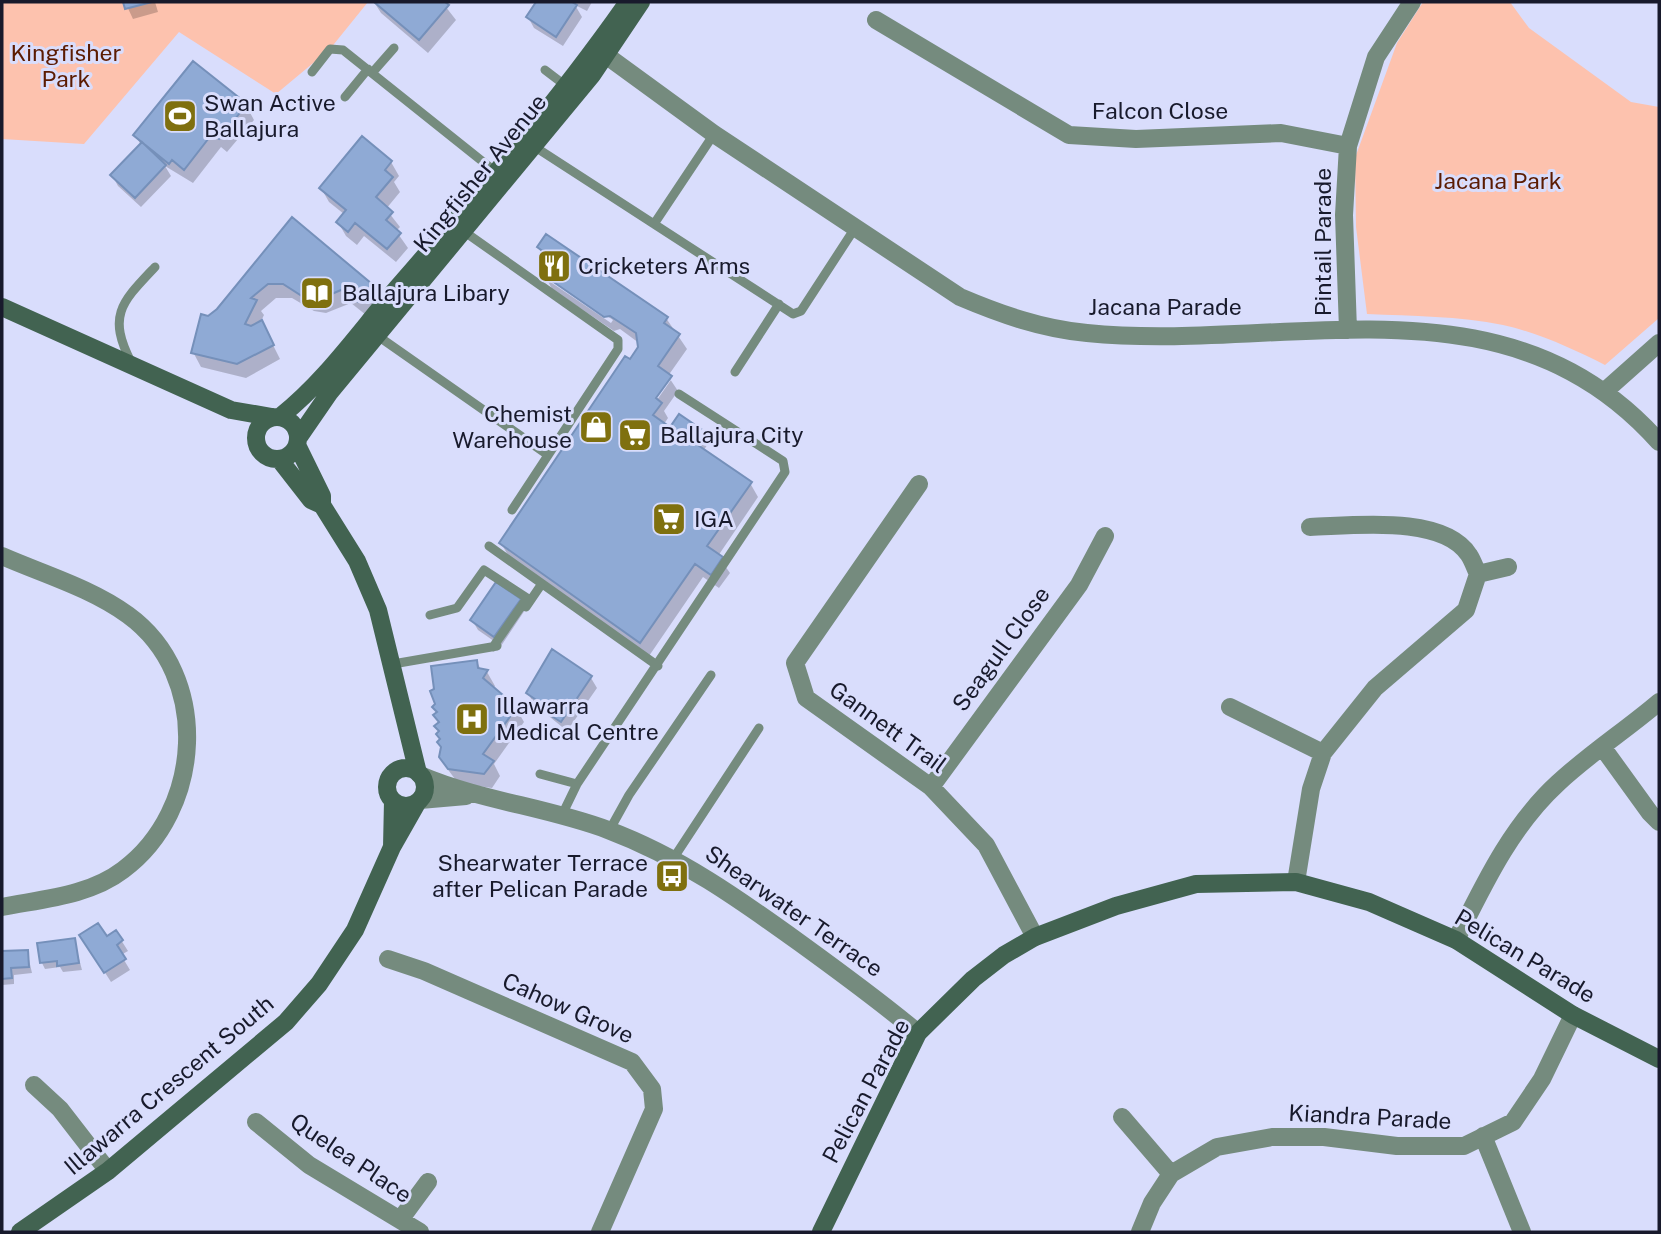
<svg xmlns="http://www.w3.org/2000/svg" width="1661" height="1234" font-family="'Public Sans',sans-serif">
  <rect width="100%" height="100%" fill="#d9ddfc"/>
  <path fill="#fdc2ae" d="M2,2H368L330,49L276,94L179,32L84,144L2,139Z
    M1423,2H1510L1529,28L1631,102L1659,107V318L1605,365C1573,349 1539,333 1503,325C1459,316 1412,316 1367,314L1356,227L1355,158L1397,43Z"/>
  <path fill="#0003" fill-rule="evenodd" d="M125,2H155L158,12L133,19Z
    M374,2H442L456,20L428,53L381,13Z
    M538,2L545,6L547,2H592L587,11L575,5L582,17L563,46L534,28L528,17Z
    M246,105L254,120L227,152L221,147L193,183L165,166L171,176L141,207L118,186L112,175L141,145L135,135Z
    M391,162L399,176L394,182L400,192L386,209L400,227L396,231L408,248L396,262L364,236L357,245L346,236L338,222L344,214L329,202L321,188Z
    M292,220L371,285L379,299L366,315L351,303L326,313L314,311L292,298H276L261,311L264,315L261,321L280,359L246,378L201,367L193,352L208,318Z
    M539,248L666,318L687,349L668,376L678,391L664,411L668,418L664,424L671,429L700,430L708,444L703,451L750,483L758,497L718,556L730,573L719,588L703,577L649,656L509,557L501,543L640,347L639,343L620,329L614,331L552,289L544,274L546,261ZM549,277L613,320L611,323L549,281ZM666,380H671L652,407L649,405Z
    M519,600L525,610L501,646L478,630L472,620Z
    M552,652L591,678L597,688L567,731L534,704L528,693Z
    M477,662L481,670L487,672L495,686L493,689L516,708L524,722L494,764L500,776L492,788L458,783L449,771L441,756L440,724L434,707Z
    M116,932L128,951L121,955L130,970L111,982L88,946Z
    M74,940L82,970L63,972L60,967L45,969L42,963Z
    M27,951L32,973L14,975V984L2,985V953Z"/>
  <path fill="#8faad5" stroke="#7590ba" stroke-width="2" d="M123,2H152L125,9Z
    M374,2H445L449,5L419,40Z
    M536,2H572L577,5L556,37L526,17Z
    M193,61L247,104L219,139L212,134L184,170L172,160L169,164L133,135Z
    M362,136L392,161L385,170L393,177L376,197L393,212L386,220L401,233L387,249L355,223L348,232L336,222L346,210L319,188Z
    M142,142L166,165L135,198L110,175Z
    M292,217L372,284L358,302L341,290L318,300L305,298L283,284H268L251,298L257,300L245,324L251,326L262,320L274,345L237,364L191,353L201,314L208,316L217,309Z
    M546,234L668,317L664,323L680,334L658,366L672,376L656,398L662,403L653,415L670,427L679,414L701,429L692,441L752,482L707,546L723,557L711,575L695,564L640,643L499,543L625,356L630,359L638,347L636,333L610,316L604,317L542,274L541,265L548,255L537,247Z
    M496,582L521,599L494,637L470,620Z
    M552,649L592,676L561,722L545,712L548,708L526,693Z
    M477,660L478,668L488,670L483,678L517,707L483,754L494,761L484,774L448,769L439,757L441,747L437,742L440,739L436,734L439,731L434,726L439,722L433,715L437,712L432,707L435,704L430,691L434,689L431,666Z
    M98,923L107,936L116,930L123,940L117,945L126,959L104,973L79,935Z
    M75,938L79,963L57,966V961L40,963L37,943Z
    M28,950L29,967L11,968L12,978L2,979V951Z"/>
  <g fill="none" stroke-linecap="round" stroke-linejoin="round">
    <path stroke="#758b7e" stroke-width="9" d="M545,70L566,86
      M312,72L330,49L343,50L497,173
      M372,73L394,48
      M345,97L368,69
      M532,145L793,314L801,311L855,228
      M654,224L714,134
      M462,230L618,340V349L512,510
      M375,334L548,455
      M131,362C107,315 122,302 155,267
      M735,372L779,304
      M489,546L658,666
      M526,607L541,585
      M430,615L457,608L484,570L527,598L493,647
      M393,664L497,646
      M540,774L577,784
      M562,815L577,784L785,472L783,461L679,394
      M609,831L629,795L711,675
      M673,859L759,728"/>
    <path stroke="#758b7e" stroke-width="18" d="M876,20L1069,135L1136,139L1281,133L1348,146
      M596,48L714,134L960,297C1000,314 1042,329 1087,333C1286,353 1504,268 1659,442
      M1348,330L1344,215L1348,146L1376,57L1412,2
      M1605,391L1659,343
      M919,484L795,663L806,698L931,787L986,845L1035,937
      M2,556C43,574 91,588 128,615C212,676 203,811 123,870C89,896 42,899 2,907
      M1478,574L1508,567
      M1230,707L1323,753
      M1603,748L1650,813L1659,822
      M420,775C481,801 547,807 608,830C680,857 739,899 800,943C840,972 880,1001 918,1033
      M931,787L1079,585L1105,536
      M420,800L466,796
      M1296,882L1311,789L1323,753L1375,688L1466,610L1478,574C1475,568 1473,561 1469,555C1443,514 1351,526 1310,527
      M1456,940C1484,884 1511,826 1558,783C1589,754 1626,730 1659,702
      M388,959L424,971L632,1062L652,1089L654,1109L600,1232
      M34,1085L60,1109L108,1171
      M1122,1117L1171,1174
      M256,1122L309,1165L420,1232
      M1483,1136L1522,1232
      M400,1220L428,1182
      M1140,1232L1152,1203L1171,1174L1217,1147L1272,1137H1324L1397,1146H1464L1513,1122L1542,1079L1573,1015"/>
    <path stroke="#426351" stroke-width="18" d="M2,307L231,410L272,417
      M281,416C327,379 359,332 398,287C478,195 558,102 628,2
      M256 438a21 21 0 1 1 42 0a21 21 0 1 1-42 0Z
      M299,437L330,392L592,75L641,2
      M297,445L322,496V505L357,561L378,610L418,773
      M279,459L311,500L322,505
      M387 787a19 19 0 1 1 38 0a19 19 0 1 1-38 0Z
      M392,847L393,801
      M20,1232L108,1171L286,1022L319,984L355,930L392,847L417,803
      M821,1232L918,1033L973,979L1004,955L1035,937L1116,906L1196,884L1296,882L1369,902L1456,940L1573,1015L1659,1059"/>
  </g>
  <defs>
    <g id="stadium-square" transform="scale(1.75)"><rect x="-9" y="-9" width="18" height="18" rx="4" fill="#7f700f" stroke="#d9ddfc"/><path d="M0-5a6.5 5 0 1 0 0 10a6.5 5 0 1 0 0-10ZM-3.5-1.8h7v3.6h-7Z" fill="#fff"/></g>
    <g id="restaurant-square" transform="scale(1.75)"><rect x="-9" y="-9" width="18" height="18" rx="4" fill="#7f700f" stroke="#d9ddfc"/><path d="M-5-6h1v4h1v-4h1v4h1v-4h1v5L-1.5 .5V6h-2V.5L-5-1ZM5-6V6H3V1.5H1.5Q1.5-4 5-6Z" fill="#fff"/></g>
    <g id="library-square" transform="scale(1.75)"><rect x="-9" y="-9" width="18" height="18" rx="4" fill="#7f700f" stroke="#d9ddfc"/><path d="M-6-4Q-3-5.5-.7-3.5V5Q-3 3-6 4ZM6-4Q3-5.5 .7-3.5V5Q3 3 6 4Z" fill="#fff"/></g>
    <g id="shop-square" transform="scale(1.75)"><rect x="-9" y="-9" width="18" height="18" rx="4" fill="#7f700f" stroke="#d9ddfc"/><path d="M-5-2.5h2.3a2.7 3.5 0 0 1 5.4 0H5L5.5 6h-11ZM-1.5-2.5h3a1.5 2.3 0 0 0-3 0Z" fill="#fff"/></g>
    <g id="supermarket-square" transform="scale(1.75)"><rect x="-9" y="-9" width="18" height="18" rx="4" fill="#7f700f" stroke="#d9ddfc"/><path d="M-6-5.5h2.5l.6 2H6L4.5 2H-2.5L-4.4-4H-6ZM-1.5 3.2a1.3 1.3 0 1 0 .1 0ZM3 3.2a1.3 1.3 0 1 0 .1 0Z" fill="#fff"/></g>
    <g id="hospital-square" transform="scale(1.75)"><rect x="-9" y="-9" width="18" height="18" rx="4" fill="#7f700f" stroke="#d9ddfc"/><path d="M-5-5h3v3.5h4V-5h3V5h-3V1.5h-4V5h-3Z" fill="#fff"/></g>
    <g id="bus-square" transform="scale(1.75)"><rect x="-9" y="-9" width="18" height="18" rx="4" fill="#7f700f" stroke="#d9ddfc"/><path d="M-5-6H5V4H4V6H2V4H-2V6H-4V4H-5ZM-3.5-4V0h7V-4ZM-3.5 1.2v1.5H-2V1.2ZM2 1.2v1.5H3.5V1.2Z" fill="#fff"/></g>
  </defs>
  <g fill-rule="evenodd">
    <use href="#stadium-square" x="180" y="116"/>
    <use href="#restaurant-square" x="554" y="266"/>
    <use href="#library-square" x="317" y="293"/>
    <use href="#shop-square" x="596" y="427"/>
    <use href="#supermarket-square" x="635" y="435"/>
    <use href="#supermarket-square" x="669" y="519"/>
    <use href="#hospital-square" x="472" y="719"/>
    <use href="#bus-square" x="672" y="876"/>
  </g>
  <g text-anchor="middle" stroke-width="6" stroke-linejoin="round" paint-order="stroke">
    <g font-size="23" fill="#5b1b02" stroke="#d9ddfc">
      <text x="66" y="61">Kingfisher<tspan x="66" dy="26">Park</tspan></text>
      <text x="1498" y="189">Jacana Park</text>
    </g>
    <g font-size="23" fill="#181a2c" stroke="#d9ddfc" text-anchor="start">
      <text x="204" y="111">Swan Active<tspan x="204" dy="26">Ballajura</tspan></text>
      <text x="578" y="274">Cricketers Arms</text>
      <text x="342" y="301">Ballajura Libary</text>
      <text x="572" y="422" text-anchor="end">Chemist<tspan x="572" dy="26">Warehouse</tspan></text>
      <text x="660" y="443">Ballajura City</text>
      <text x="694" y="527">IGA</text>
      <text x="496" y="714">Illawarra<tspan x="496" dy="26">Medical Centre</tspan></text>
      <text x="648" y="871" text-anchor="end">Shearwater Terrace<tspan x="648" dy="26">after Pelican Parade</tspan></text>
    </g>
    <g font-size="23" fill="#181a2c" stroke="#d9ddfc">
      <text x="1160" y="119">Falcon Close</text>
      <text transform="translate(480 173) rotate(-51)" y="8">Kingfisher Avenue</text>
      <text transform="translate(1323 242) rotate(-90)" y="8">Pintail Parade</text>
      <text x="1165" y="315">Jacana Parade</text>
      <text transform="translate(1001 649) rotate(-54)" y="8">Seagull Close</text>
      <text transform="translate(888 727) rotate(36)" y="8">Gannett Trail</text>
      <text transform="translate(794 911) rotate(35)" y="8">Shearwater Terrace</text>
      <text transform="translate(1525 956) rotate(31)" y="8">Pelican Parade</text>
      <text transform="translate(568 1008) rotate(24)" y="8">Cahow Grove</text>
      <text transform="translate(169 1085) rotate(-40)" y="8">Illawarra Crescent South</text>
      <text transform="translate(866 1091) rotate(-62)" y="8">Pelican Parade</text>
      <text transform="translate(1370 1117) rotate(3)" y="8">Kiandra Parade</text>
      <text transform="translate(351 1158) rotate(34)" y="8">Quelea Place</text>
    </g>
  </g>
  <rect width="1661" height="1234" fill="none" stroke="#181a2c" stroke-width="7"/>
</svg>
